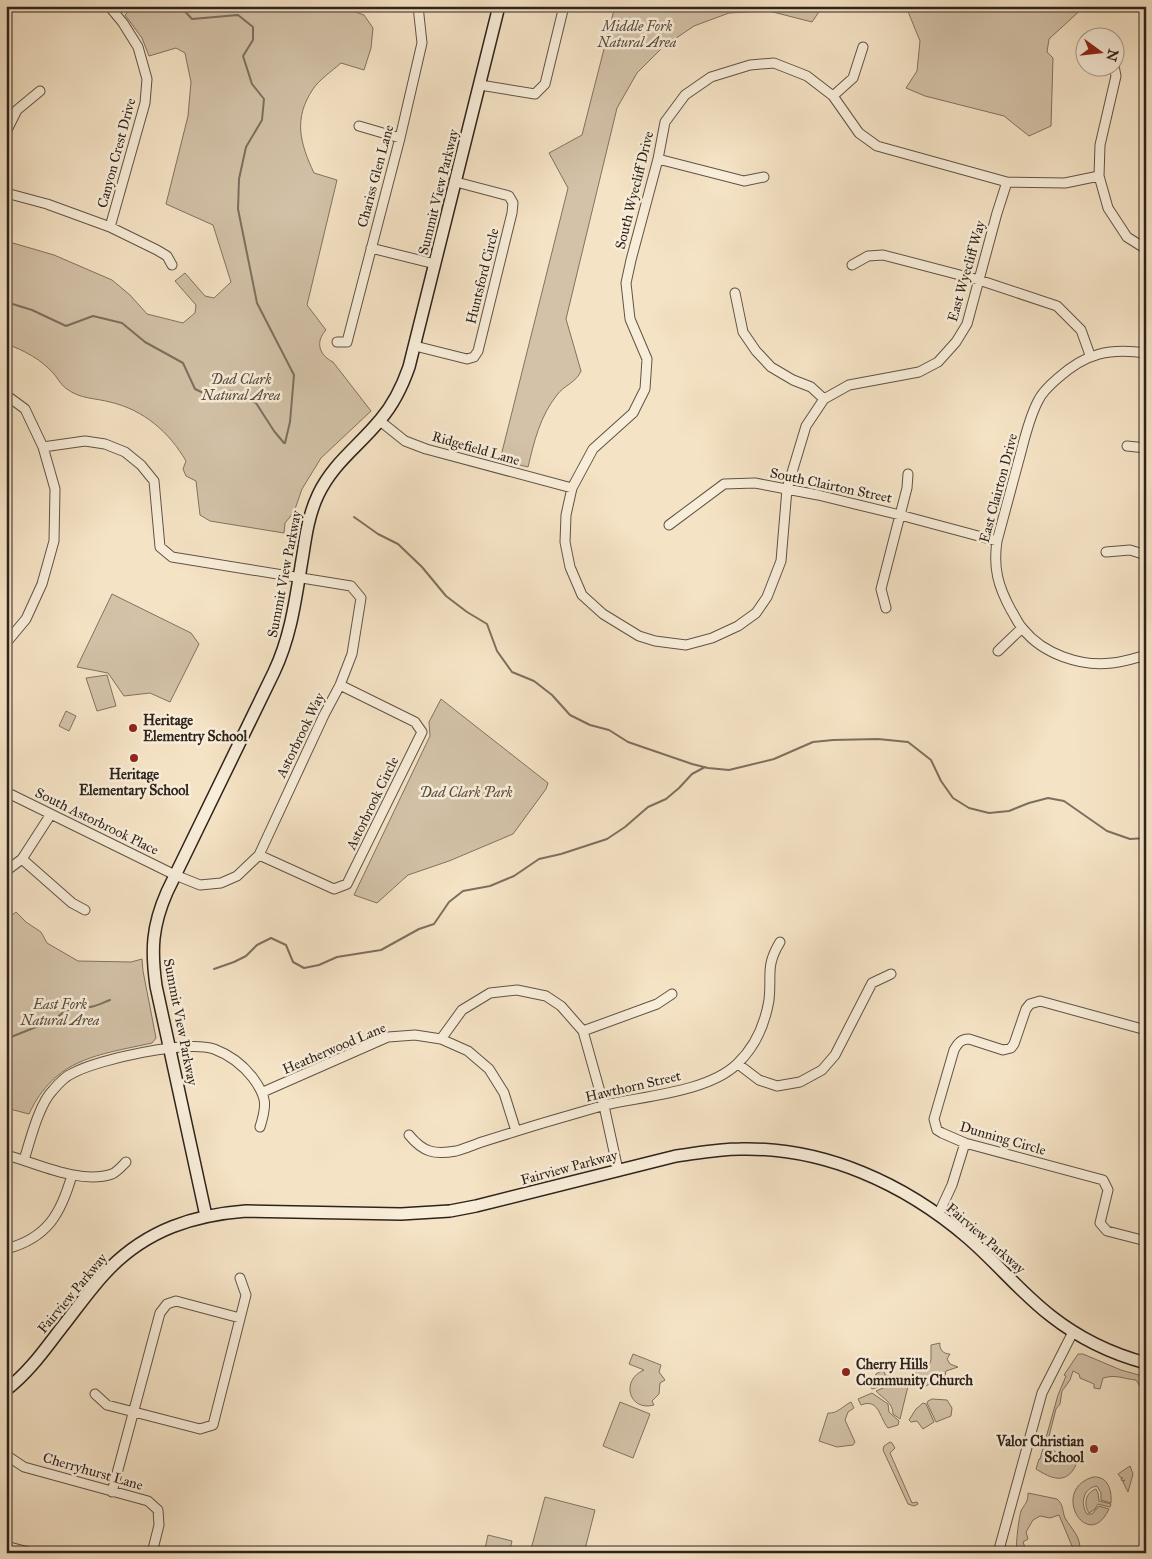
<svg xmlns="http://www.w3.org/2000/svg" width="1152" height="1559" font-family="'IM FELL Great Primer',serif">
  <rect width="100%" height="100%" fill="#f5e3c5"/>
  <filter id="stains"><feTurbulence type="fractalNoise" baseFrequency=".004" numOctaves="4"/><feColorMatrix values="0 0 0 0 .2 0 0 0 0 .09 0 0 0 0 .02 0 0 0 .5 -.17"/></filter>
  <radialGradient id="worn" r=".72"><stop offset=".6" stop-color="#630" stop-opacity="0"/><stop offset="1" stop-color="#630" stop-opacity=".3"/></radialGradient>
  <path fill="#d3c2a8" stroke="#807262" d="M134,6H339L364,15L373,28L371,48L364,70L341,63C332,71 319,80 313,89C293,119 300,143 314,173L337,180L307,305L326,330C315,342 319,355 333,362L371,411L321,458L302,489L294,512L285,523L284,533L210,521L200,515L196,481L186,476L183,469L186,461C169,432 144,410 110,402C95,398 80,399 67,389C62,386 58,379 54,374C42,360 24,350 6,344V241L54,255L112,280L130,295L147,314L183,323L195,313L196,305L175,281L185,273L205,296L214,298L231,282L213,225L166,204L188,116L191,82L185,53L176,48L149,56L142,38L125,15Z
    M615,6H823L812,22L769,11L729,13L694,26L663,47L637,73L617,108L566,319L581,371C576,383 564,385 557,395C540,416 534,442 528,467L500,460L568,188L549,153L582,135Z
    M902,6H1085L1049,39L1047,52L1053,58L1051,126L1029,136L1004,116L925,96L906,88L917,71L920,41L907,9Z
    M112,594L191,633L199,644L170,702L150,693L124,696L108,673L77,667Z
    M107,675L116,706L97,711L86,678Z
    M441,699L548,783L546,789L513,834L449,861L408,875L377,903L354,895L430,736L429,722Z
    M66,711L76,716L69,731L59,726Z
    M16,912L26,922L41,932L47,943L78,961L131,962L142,959L143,971L156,1038L152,1043C98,1055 55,1058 29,1114L6,1108V922L8,918Z
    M940,1343C939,1349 943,1354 950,1354L947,1359L950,1364L958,1367L946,1371L945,1376L922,1388L915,1373L920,1368L929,1365L931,1360V1345Z
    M633,1354L661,1365L659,1372L665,1380L660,1383L659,1394L652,1401L654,1405C629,1412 620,1380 644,1370L629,1364Z
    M1078,1354H1083L1121,1370L1146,1377V1388L1140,1386L1136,1380C1123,1379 1117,1374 1103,1378L1100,1389L1094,1388V1384L1080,1378L1079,1374L1073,1371L1070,1380L1062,1391L1060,1404L1056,1409L1048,1440L1054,1442L1051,1448L1069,1464L1072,1462L1076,1465C1066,1485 1052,1479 1036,1469L1039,1459H1040L1058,1395L1066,1376L1064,1375Z
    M883,1370L886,1376H890L882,1386L872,1389L869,1384L874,1381L876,1374Z
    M909,1377L910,1378L900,1419L893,1414C893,1402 883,1399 876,1391Z
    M872,1393L888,1404L889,1412L899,1421L898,1425L888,1428C879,1417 879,1398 861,1405L858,1399Z
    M932,1399L947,1400L952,1408L951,1416L936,1422L927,1403L928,1401Z
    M620,1402L650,1414L633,1458L603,1446Z
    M851,1402L854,1408L848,1412L845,1420L855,1442L853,1445L837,1447L819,1441L828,1413C837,1414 843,1406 851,1402Z
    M923,1403L926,1404L934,1422L923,1429L917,1421L911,1422L909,1420L916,1409Z
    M890,1442L892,1443L895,1448L890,1453L912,1503L917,1502L918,1504L914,1506L908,1504L883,1450L884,1446Z
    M1130,1466L1133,1474L1128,1492L1123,1482L1125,1480L1122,1481L1121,1479L1123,1478H1121L1118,1474Z
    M1093,1477C1108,1476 1112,1490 1111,1503L1101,1500V1493L1097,1486C1083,1488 1080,1504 1087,1514H1092L1099,1506L1109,1509C1088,1554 1049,1490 1093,1477Z
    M1096,1489L1098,1493L1099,1501L1111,1504L1110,1507L1098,1504L1095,1509L1089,1513C1083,1504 1086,1492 1096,1489Z
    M1028,1493L1057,1499C1064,1505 1062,1511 1065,1518C1072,1530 1081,1536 1080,1552L1075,1553L1059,1515L1050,1518L1040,1516L1033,1520L1026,1532L1028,1539L1023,1542L1027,1553H1017C1015,1547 1019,1517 1021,1511C1025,1503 1028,1503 1028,1493Z
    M545,1497L595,1510L584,1553H530Z
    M488,1535L512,1541L509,1553H484Z"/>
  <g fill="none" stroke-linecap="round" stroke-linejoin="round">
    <path stroke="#7d6f5f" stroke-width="2" d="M180,6L192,19L238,15L253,27V40L243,56L252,84L264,99L262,120L246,147L239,179L238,209L257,303L294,375L290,422L285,443
      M6,302L32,310L66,326L93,316L122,323L145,342L183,363L195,389L212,397L231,391L256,403L274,431L284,443
      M354,517L378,534L398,544L422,567L446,596L467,612L487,624L497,651L512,672L534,681L552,695L570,715L590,725L609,730L628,742L692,764L708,768L729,770L774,759L813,742L833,740L878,739L908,742L931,760L941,781L953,798L969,808L989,813L1009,811L1029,803L1048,798L1064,801L1107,831L1130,839L1146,838
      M214,969L234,962L246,956L257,945L271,938L286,945L293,962L304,968L319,965L337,957L381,950L419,929L434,924L449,902L463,891L490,886L514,876L539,859L561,854L607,839L625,827L648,807L666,799L679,788L692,774L705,767
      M6,1039L56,1019C66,1007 76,1008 90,1007C97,1006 104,1002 110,1000"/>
    <g stroke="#605346" stroke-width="11">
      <path id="street" d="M109,6L123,23L138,47L147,79L145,103L110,227
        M1114,66L1116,76L1100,145L1099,176L1108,208L1127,237L1146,249
        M480,85L535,94L545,84L563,10L558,6
        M833,96L853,78L863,47
        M359,126L400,138
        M6,132L17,110L40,91
        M658,159L744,181L764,177
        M1007,182L997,213L967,324L956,342L938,362L919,372L849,385L824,399L806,426L787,489L781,561L767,597L756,613L738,626L712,638L686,645L655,641L639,636L603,614L582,595L570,567L565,542L566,515L572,488L593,449L633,413L645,389L647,359L630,319L626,283L631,260L658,159L665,122L685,95L711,77L750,65L774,63L807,76L833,96L859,133L877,146L1007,182L1065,183L1099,176
        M6,193L47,204L110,227L157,250L167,256L172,265
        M371,248L435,264
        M852,265L868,256L883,255L979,280L1057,306L1081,330L1090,355
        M735,293L743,332L756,351L771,367L793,380L811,387L824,399
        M337,342H347L400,138L422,43L418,6
        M415,346L467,359L474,357L478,351L512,213L513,203L509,196L456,182
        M1146,353C1109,348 1086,353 1058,378C1051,384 1042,392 1038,401C1028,420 1024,442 1018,463C1011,489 1004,515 997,541C993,568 998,586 1011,610C1015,616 1018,624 1023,629C1043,654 1081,667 1112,663C1124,662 1135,658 1146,655
        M6,395L25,409L43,447L55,489L54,541L42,584L26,619L6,643
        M380,421L405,441L426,449L572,488
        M1127,446L1146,448
        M669,525L724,484L755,483L818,495L900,515L997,541
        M1106,552L1130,550L1146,555
        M886,608L881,589L907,488L908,474
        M998,651L1022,628
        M6,792L175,875L200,885L221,883L237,876L259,855L324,715L340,685L352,654L361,598L351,586L172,557L160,547L154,481L141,465L125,452L105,444L85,441L43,447
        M259,855L334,889L347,884L422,732L415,722L340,685
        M22,859L72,903L85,910
        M6,871L22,859L51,814
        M1146,1030L1040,1001L1030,1004L1026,1009L1014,1044L1011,1048L1003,1050L969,1039C961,1039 958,1043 954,1050L934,1119L937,1130L942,1133L965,1143L1103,1180L1108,1190L1100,1223L1107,1231L1146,1241
        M583,1031L657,1004L672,994
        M441,1039L462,1010L490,993L517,990L546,996L561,1006L583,1031L604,1106L618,1170
        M738,1064L759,1080L777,1086L800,1082L822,1070L835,1055L872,983L891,974
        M263,1092L388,1037L415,1035L441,1039L468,1051L489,1069L504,1093L516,1131
        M409,1135C423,1152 434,1155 456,1151C465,1149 475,1144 485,1141C504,1135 523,1129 543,1123C563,1117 584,1111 605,1105C644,1096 708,1092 737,1064C755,1047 765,1024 769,1000C772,974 765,967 780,942
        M6,1155C37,1163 80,1185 112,1174C117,1172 122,1166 126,1162
        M24,1160C30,1141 39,1104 53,1090C58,1084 66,1076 73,1073C99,1059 186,1040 214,1049C230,1055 243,1065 253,1078C267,1097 267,1105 260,1127
        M938,1215L952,1185L965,1143
        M6,1249C48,1238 61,1213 72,1175
        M95,1394L107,1405L200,1429L213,1425L246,1295L240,1278
        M6,1455L24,1467L148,1501L158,1510L159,1525L152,1553
        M112,1492L160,1313L167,1304L176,1301L240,1318
        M6,1546L32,1553
        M998,1553L1042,1393L1073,1332"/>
    </g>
    <g stroke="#2e231c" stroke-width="14">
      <path id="secondary" d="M206,1216L156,986C151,950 152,926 167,892L274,672C292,634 296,595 303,554C306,534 309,514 318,495C333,463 358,447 380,420C394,404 402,387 409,367L499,6
        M6,1390C28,1373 43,1352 59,1331C76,1310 91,1287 110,1268C148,1230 193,1215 246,1211L401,1214L450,1211L476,1206L676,1156C698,1153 719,1149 740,1149C825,1147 905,1184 968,1238C997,1263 1021,1293 1051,1316C1079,1338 1112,1354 1146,1363"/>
    </g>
    <use href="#street" stroke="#f8edd9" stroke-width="9"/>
    <use href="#secondary" stroke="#f8edd9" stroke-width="11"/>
  </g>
  <g fill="#8f2418" stroke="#f8edd9" stroke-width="2">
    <circle cx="133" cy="728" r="5"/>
    <circle cx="134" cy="758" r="5"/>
    <circle cx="846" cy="1372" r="5"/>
    <circle cx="1094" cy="1449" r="5"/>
  </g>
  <g text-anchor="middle" stroke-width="5" stroke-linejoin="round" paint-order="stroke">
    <g font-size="14" font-style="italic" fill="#574b3f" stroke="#f8edd9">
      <text x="637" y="31">Middle Fork<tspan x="637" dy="16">Natural Area</tspan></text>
      <text x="241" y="384">Dad Clark<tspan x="241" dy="16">Natural Area</tspan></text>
      <text x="466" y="797">Dad Clark Park</text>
      <text x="60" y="1009">East Fork<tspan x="60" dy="16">Natural Area</tspan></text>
    </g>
    <g font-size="14" fill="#2e231c" stroke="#f8edd9">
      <text transform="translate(116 153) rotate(-75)" y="5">Canyon Crest Drive</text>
      <text transform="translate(375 176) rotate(-75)" y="5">Chariss Glen Lane</text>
      <text transform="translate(634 190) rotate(-76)" y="5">South Wyecliff Drive</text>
      <text transform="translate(438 192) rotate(-76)" y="5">Summit View Parkway</text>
      <text transform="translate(966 271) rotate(-74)" y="5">East Wyecliff Way</text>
      <text transform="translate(482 276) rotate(-76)" y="5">Huntsford Circle</text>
      <text transform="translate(476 448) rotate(16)" y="5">Ridgefield Lane</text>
      <text transform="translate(831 485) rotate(12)" y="5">South Clairton Street</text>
      <text transform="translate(998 488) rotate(-75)" y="5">East Clairton Drive</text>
      <text transform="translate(284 574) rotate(-79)" y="5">Summit View Parkway</text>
      <text transform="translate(300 735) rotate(-64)" y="5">Astorbrook Way</text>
      <text transform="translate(372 803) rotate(-64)" y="5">Astorbrook Circle</text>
      <text transform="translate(97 821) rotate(26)" y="5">South Astorbrook Place</text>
      <text transform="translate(181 1022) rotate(79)" y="5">Summit View Parkway</text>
      <text transform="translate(334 1048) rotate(-23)" y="5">Heatherwood Lane</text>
      <text transform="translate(633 1086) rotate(-13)" y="5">Hawthorn Street</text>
      <text transform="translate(1003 1138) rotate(16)" y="5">Dunning Circle</text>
      <text transform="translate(569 1167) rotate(-15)" y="5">Fairview Parkway</text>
      <text transform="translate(986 1238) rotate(41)" y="5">Fairview Parkway</text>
      <text transform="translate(72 1293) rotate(-50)" y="5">Fairview Parkway</text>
      <text transform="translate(93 1471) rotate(16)" y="5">Cherryhurst Lane</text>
    </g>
    <g font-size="14" font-weight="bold" fill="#2e231c" stroke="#f8edd9" text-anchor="start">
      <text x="143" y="725">Heritage<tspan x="143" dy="16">Elementry School</tspan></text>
      <text x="134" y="779" text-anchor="middle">Heritage<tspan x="134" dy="16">Elementary School</tspan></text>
      <text x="856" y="1369">Cherry Hills<tspan x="856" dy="16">Community Church</tspan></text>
      <text x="1084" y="1446" text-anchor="end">Valor Christian<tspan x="1084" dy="16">School</tspan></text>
    </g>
  </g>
  <rect width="1152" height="1559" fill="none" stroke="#f5e3c5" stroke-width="25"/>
  <rect x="8" y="8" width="1137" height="1544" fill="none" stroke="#2e231c" stroke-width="2.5"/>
  <rect x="12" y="12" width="1127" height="1534" fill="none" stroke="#2e231c"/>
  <g transform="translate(1100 52) rotate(105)"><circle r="24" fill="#f8edd9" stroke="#a79c8d"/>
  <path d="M0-4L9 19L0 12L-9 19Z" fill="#8f2418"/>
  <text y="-8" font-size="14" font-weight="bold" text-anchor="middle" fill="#2e231c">N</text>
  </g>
  <rect width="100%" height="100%" filter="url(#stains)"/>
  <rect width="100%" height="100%" fill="url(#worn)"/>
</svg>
